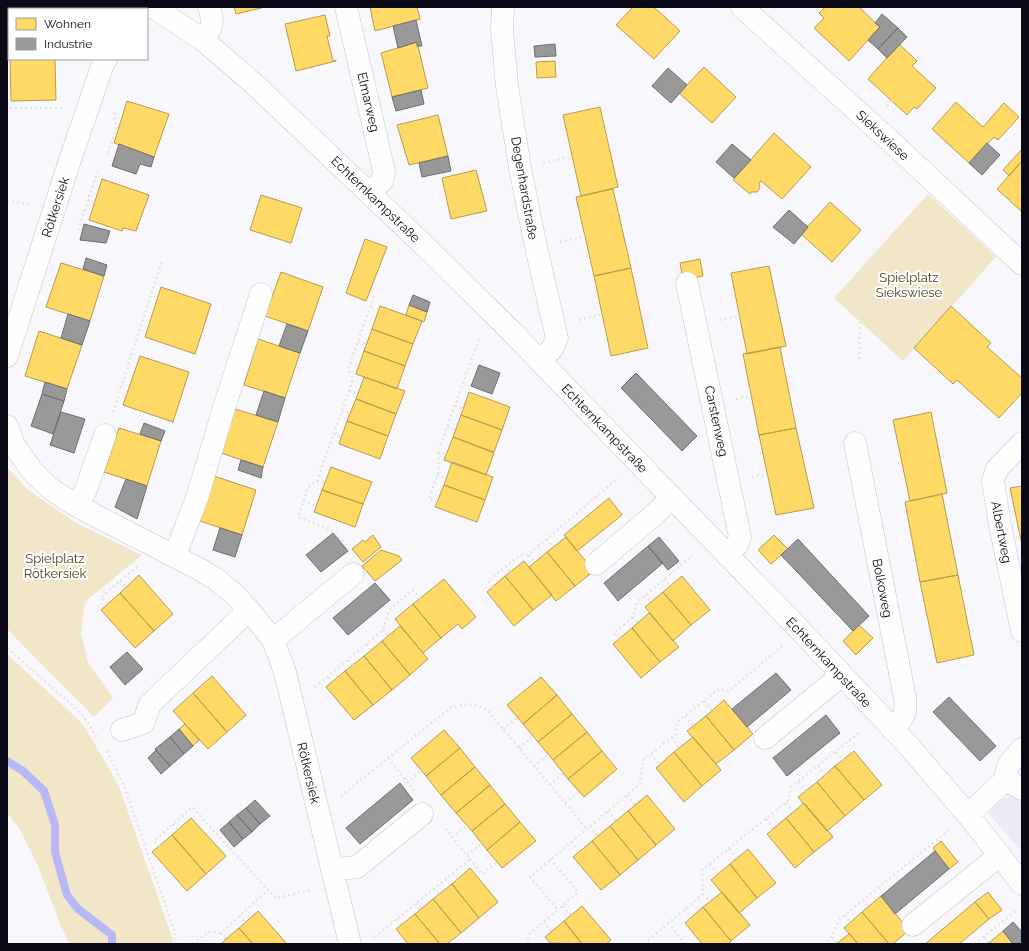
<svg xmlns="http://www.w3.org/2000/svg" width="1029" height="951" font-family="Raleway,sans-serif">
  <rect width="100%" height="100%" fill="#f8f8fc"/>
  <path fill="#ebebf7" d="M1022,784V852L988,813L1002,799L1012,796Z"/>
  <path fill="#f1e6c7" d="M928,194L996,257L903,361L834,298Z
    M7,467L26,488L74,522L142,555L85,602L81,633L88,662L113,698L94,717L7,629Z
    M7,654L83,724L119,786L172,937L173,944H70L62,929L38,866L19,828L7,813Z"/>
  <path fill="#ffd966" stroke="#b69b4e" d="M234,7H265L236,14Z
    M370,7H417L420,19L375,31Z
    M633,7H654L680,31L654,59L616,25Z
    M825,7H859L880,27L849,61L814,28L824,18L819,13Z
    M325,15L330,36H327L333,61L336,60V61L296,71L285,24Z
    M417,42L428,88L392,97L381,53Z
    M899,44L917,61L912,66L936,88L917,109L914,107L907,115L868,79Z
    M10,59H55L56,100L11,101Z
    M555,61L556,77L537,78L536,62Z
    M704,67L736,97L712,123L679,93Z
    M127,101L169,114L154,157L114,143Z
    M956,102L983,127L1004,103L1019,117L998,140L994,137L969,163L932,129Z
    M600,107L618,187L581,196L563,115Z
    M438,115L448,156L409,165L397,125Z
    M774,133L811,167L782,199L761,181L759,183L760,188L757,192H751L750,194L733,180Z
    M1022,149V163L1021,162L1009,176L1003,170Z
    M1021,162L1022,163V212L997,189Z
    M476,170L487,211L451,219L442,178Z
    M102,179L149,195L136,231L123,228L122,231L89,220Z
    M613,189L631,268L594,276L576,197Z
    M261,195L302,208L291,243L250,230Z
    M830,202L861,230L832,262L801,234Z
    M365,239L387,247L366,301L346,293Z
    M700,259L703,276L683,280L680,263Z
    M61,263L104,276L90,321L46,307Z
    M769,266L786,346L747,354L731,273Z
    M631,268L648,348L611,356L594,276Z
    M281,272L323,287L308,331L265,316Z
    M161,287L211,304L195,354L145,337Z
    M409,305L427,312L424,322L406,315Z
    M380,306L422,321L413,344L372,329Z
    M951,306L991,343L987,347L1022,378V393L999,418L957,380L953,384L914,348Z
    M372,329L413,344L405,366L364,351Z
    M39,331L82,345L67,389L25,376Z
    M258,339L300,353L285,398L244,385Z
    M780,347L796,428L759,435L743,354Z
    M364,351L405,366L397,389L356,374Z
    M140,356L189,372L173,422L123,405Z
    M364,377L405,391L396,414L356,399Z
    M469,392L510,407L502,430L461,415Z
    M356,399L396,414L388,436L347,421Z
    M235,409L278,422L263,467L221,453Z
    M931,412L947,493L910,501L893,420Z
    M461,415L502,430L494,452L453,437Z
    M347,421L388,436L380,459L339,444Z
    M119,428L161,441L147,486L104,472Z
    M796,428L814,508L776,515L759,435Z
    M453,437L494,453L486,475L444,460Z
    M452,462L493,477L485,500L444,485Z
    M331,467L372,482L363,504L322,490Z
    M214,476L256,490L242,535L200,521Z
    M444,485L485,500L477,522L435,507Z
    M1022,486V545L1010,488Z
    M322,490L363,504L355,527L314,512Z
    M942,494L958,575L920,582L905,502Z
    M609,498L622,515L577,551L564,535Z
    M373,535L381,547L363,562L352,549L363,540L365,542Z
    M774,535L788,549L771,564L758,550Z
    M566,537L594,571L575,586L547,552Z
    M381,550L399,556L402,560L375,581L362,566Z
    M547,552L575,586L556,601L529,567Z
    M524,561L552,595L533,610L505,576Z
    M139,575L173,614L154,631L120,593Z
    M958,575L974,655L937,663L920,582Z
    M505,576L533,610L514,626L487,592Z
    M682,576L710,610L691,625L663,592Z
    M444,579L476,617L462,629L458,624L441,638L413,604Z
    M663,592L691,625L673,641L645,607Z
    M120,593L154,631L135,648L101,610Z
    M413,604L441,638L423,653L395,619Z
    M649,613L679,647L660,662L632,628Z
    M859,625L873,638L856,655L843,641Z
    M400,626L428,659L410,675L382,641Z
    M632,628L660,662L641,678L613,644Z
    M382,641L410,675L392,690L364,656Z
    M364,656L392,690L373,705L345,671Z
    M345,671L373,705L354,720L326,687Z
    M212,676L246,715L227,732L193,693Z
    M541,677L557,695L523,724L507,705Z
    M193,693L227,732L208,749L173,711Z
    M557,695L572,714L538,742L523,724Z
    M724,700L753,734L734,750L706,716Z
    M572,714L587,732L553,760L538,742Z
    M706,716L734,750L716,764L687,731Z
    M185,724L199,740L193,746L179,729Z
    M444,730L460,748L426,776L411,758Z
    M587,732L602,751L568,779L553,760Z
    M693,737L721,770L702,786L674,752Z
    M460,748L475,767L441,795L426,776Z
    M602,751L617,769L584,797L568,779Z
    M854,751L882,785L864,800L835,766Z
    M674,752L702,786L684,802L656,768Z
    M835,766L864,800L845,816L817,782Z
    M475,767L490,785L456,813L441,795Z
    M817,782L845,816L827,831L798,797Z
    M490,785L505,804L472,831L456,813Z
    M647,795L675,829L656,845L628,811Z
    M804,803L833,837L814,852L786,818Z
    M505,804L520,822L487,850L472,831Z
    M628,811L656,845L638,860L610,826Z
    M191,818L226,856L206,874L172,835Z
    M786,818L814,852L795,868L767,834Z
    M520,822L536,841L502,868L487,850Z
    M610,826L638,860L620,875L592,841Z
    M172,835L206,874L187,891L152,852Z
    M592,841L620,875L601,890L573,857Z
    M941,841L958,862L949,869L933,848Z
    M748,849L776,883L757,898L730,864Z
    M730,864L757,898L739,913L711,880Z
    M470,868L498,902L479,918L452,884Z
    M452,884L479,918L461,933L433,899Z
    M722,892L750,925L731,941L703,907Z
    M988,892L1002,910L989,919L975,902Z
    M881,896L909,930L893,944H889L862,912Z
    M433,899L461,933L447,944H440L415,914Z
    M975,902L989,919L959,944H925Z
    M582,906L611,940L606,944H582L564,921Z
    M703,907L731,941L728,944H702L685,923Z
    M258,911L287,944H253L239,928Z
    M862,912L889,944H858L844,928Z
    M415,914L440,944H408L396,929Z
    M564,921L582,944L550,943L545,937Z
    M239,928L253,944H221L226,939Z
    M1003,931L1013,944H987L989,943Z
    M849,933L858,944H836L849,934Z"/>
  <path fill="#999" stroke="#6e6e72" d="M882,14L898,28L878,49L868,40L880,27L875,23Z
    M416,20L422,46H417V42L398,48L393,26Z
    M898,28L907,37L887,58L878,49Z
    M555,44L556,56L535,57L534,46Z
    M668,68L687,85L671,103L652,86Z
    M421,90L424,104L396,111L392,97Z
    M987,143L1000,155L982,175L969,163Z
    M119,144L154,157L151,167L140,164L136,174L112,166Z
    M732,144L751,160L734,178L716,162Z
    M448,156L451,171L422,177L419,163Z
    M789,210L808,227L794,244L773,227Z
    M84,224L110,231L106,243L80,240Z
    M86,258L107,265L104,276L83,269Z
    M413,295L430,302L427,312L409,305Z
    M68,314L90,321L82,345L61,338Z
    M287,324L308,331L300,353L279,346Z
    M479,365L500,373L492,394L471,386Z
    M636,373L697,436L682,451L621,388Z
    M45,382L67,389L64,401L42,394Z
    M264,391L285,398L278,422L256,415Z
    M42,394L64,401L53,434L31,426Z
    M61,412L85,419L74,453L50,445Z
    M144,423L165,431L161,441L140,434Z
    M241,460L263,467L261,478L238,470Z
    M126,479L147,486L137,519L115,507Z
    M220,528L242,535L235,557L213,550Z
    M333,533L348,551L321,572L306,555Z
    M659,537L679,561L668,570L648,546Z
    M798,539L869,616L853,631L781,555Z
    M648,546L663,563L618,601L604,583Z
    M375,583L390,600L348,635L333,618Z
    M127,652L143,669L125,685L110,667Z
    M776,673L791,690L747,727L732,709Z
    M949,697L996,746L980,761L933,712Z
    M826,715L840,733L787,776L773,758Z
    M179,729L193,746L184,754L170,737Z
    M170,737L184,754L170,766L155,749Z
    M156,750L170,766L161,774L148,758Z
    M400,783L413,800L360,844L346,828Z
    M255,800L270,816L260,824L246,808Z
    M246,808L260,824L252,832L237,815Z
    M237,815L252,832L243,839L229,822Z
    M229,822L243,839L234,847L220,830Z
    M935,851L949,869L895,914L881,896Z
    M1013,922L1022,932V944H1013L1003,931Z"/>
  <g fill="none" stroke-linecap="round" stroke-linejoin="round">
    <path stroke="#b7b8f5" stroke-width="8" d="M7,761L23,771L44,791L55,825V852L67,895L78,909L112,935V944"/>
    <g stroke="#c3c4cc" stroke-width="23">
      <path id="minor" d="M153,7L203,40L253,83L427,248L509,329L800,630L907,744L968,815L1022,884
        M346,7L384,171L382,181L370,193
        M503,7L502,30L507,86L520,168L536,247L557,338L552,349L540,361
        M742,7L887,138L1022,264
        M203,40C213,27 214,24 209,7
        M687,283L740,537L737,545L727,555
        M7,356L69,163L103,64L106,59
        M7,426L14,445L32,471L52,490L77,506L199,569L216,579L234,594L249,610L273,640L285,672L350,944
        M855,443L905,698C907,715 903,717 893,730
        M1022,443L997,469L993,481L1000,525L1022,631
        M77,506L85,492L105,435
        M175,555L197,498L227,398L261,294
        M596,564L655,514L672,497
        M273,640L353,574
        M122,730L143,723L150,704L249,610
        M765,738L842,675
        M1004,781L1013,784L1022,789
        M968,815L1004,781L1009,764L1022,749
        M332,870L357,867L422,814
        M913,925L1000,855"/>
    </g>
    <path stroke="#e4e4e5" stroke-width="2.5" stroke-dasharray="2 3" stroke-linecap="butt" d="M7,104L10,108H62
      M887,106L892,101
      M108,153L116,129L114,111
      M543,163L572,156
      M88,200L94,203
      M7,201L30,204
      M78,230L97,172
      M560,242L585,236
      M579,320L602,314
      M720,320L740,316
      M358,342L366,344
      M859,359L860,322L876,303L893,292L907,295L929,304L958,270L966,257L973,254L974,255
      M350,363L359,366
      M349,391L357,393
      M736,399L751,396
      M455,406L463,408
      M342,411L350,414
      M113,412L162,261
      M447,427L455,430
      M334,434L341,437
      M438,452L446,454
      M437,475L446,478
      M752,477L767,474
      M317,481L324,483
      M303,501L316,506
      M437,502L429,499L439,470L438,452L480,336
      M547,539L553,547
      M349,550L334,531L298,517L308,487L317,481L353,379L348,369L374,296
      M528,555L535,562
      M506,566L510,572
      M664,579L670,586
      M120,581L126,587
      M493,587L488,581L520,555H528L618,478
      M645,595L651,602
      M107,604L101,597L139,565
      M633,617L638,623
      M383,630L388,635
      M619,639L614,633L633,617L637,602L693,555
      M367,644L371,650
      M7,648L80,712L97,737
      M348,660L353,665
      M328,677L333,681
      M315,687L383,630L389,610L413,590L420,599
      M704,701L712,711
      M685,716L694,726
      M503,729L518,717
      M672,737L679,748
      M519,748L533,736
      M107,751L124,786L175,933L176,944
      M836,752L843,760
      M651,754L659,764
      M388,758L414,791
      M818,766L825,775
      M534,767L548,754
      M798,782L806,791
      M407,783L421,771
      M550,785L564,773
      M627,795L635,805
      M341,796L450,708C462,704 479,702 489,712L587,829
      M565,803L579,792
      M786,803L793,812
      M608,811L616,821
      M766,819L773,828
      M173,824L178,830
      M590,826L598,836
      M452,837L466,826
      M571,842L579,852
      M160,846L154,841L192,807L268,890L276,898L312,890
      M729,849L737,858
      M467,855L481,844
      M470,859L482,874L497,862
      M550,859L578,892L558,910
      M710,864L718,874
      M453,874L457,879
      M434,889L439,894
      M703,894L710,902
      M863,900L869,907
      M416,903L421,909
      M563,906L571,915
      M685,909L691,917
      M845,915L851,922
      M239,916L245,922
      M397,919L402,925
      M544,922L551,931
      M668,923L685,944
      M221,933L226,939
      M375,937L470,859L443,826
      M832,937L837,943
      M984,937L989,943
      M193,944L208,932L221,933L268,890
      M528,944V935L558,910L530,877L640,784L643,760L676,734L677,722L719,689L729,691L782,646
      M649,944L647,941L703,894L702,870L789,800L791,787L861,731
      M823,944L832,937L839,920L949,830
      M975,944L1018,909"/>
    <use href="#minor" stroke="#fefeff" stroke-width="22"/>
  </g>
  <g text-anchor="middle" stroke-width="4" stroke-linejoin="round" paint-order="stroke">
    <g font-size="13" fill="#0a0a16" stroke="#fff">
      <text transform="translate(369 102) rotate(77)" y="5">Elmarweg</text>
      <text transform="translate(883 135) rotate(43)" y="5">Siekswiese</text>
      <text transform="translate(525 188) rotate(80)" y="5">Degenhardstraße</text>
      <text transform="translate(376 199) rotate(44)" y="5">Echternkampstraße</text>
      <text transform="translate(55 207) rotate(-72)" y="5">Rötkersiek</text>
      <text transform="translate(717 421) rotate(78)" y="5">Carstenweg</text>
      <text transform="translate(605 428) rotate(46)" y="5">Echternkampstraße</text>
      <text transform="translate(1002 532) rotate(79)" y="5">Albertweg</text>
      <text transform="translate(883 588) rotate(79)" y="5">Bolkoweg</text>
      <text transform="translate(829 662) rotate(47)" y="5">Echternkampstraße</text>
      <text transform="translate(309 773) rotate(77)" y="5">Rötkersiek</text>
    </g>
    <g font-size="13" fill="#52441b" stroke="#fff">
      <text x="909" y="282">Spielplatz<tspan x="909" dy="15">Siekswiese</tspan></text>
      <text x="55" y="563">Spielplatz<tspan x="55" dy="15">Rötkersiek</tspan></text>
    </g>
  </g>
  <rect width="1029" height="951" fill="none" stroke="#0a0a16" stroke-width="16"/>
  <rect x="8" y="8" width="140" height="52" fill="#ffffff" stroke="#9d9da2"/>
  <rect x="16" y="18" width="20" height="12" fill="#ffd966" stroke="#9d9da2"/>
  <text x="44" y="28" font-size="12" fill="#0a0a16">Wohnen</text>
  <rect x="16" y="38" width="20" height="12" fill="#999999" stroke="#9d9da2"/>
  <text x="44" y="48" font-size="12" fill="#0a0a16">Industrie</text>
</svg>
